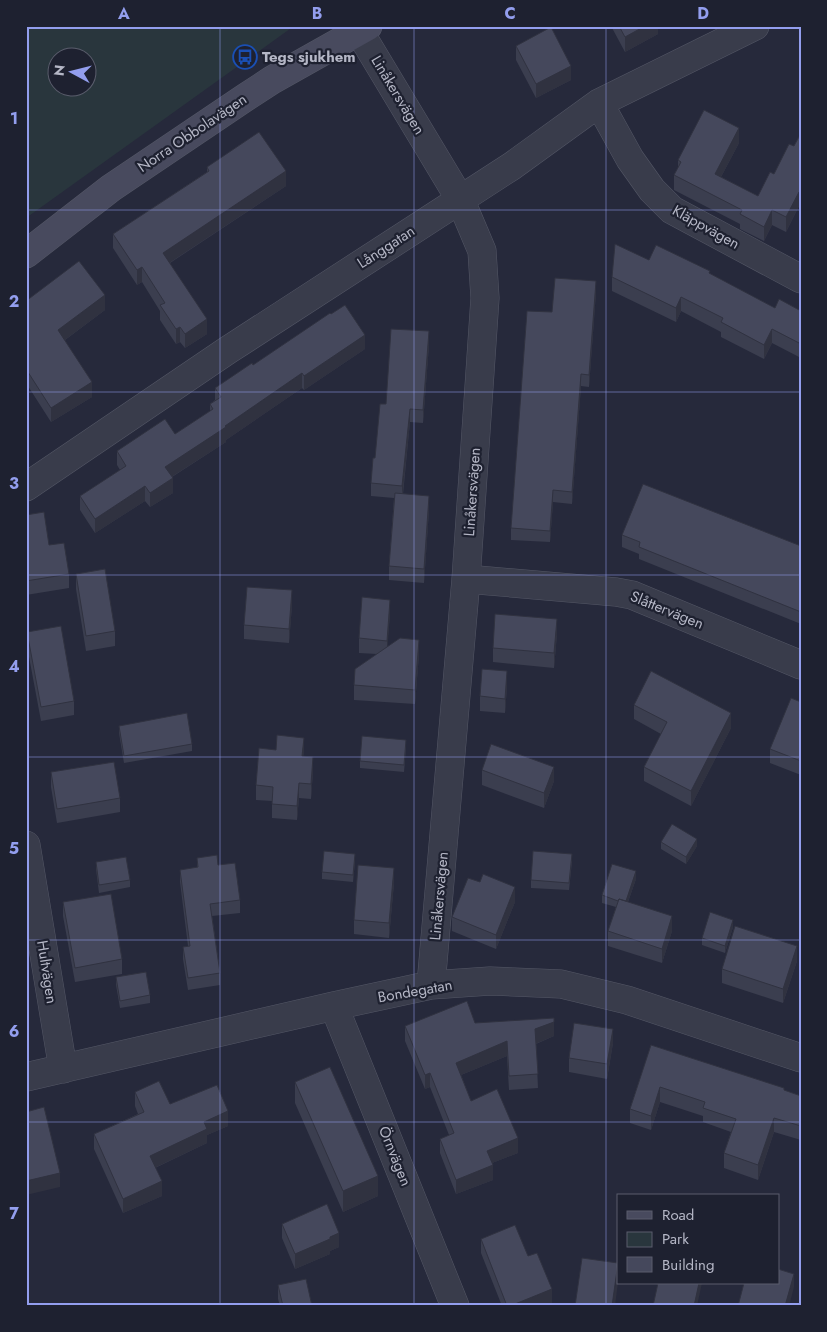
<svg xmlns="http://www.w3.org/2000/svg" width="827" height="1332" font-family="Jost,sans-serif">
  <rect width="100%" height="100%" fill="#26293b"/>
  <path fill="#29363d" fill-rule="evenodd" d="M26,26H294L26,218ZM58,58H88V88H58Z"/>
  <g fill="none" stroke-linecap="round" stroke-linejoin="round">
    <g stroke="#545766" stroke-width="29">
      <path id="street" d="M359,31L460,199L482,251L485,298L466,579L431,985
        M599,103L630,159L652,190L672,210L801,279
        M26,487L228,350L512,166L599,103L755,26
        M466,579L616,592L632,595L801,665
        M26,845L63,1069
        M334,1006L455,1306
        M26,1077L334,1006L431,985L490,981L561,984L627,1000L801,1058"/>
    </g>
    <g stroke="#545766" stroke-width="29">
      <path id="secondary" d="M26,254L111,188L246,97L272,80L368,26"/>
    </g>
    <use href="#street" stroke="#393c4b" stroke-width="28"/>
    <use href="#secondary" stroke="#484a5e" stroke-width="28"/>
  </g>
  <path fill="#3b3e4f" d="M611,26H658V34L625,52Z
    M516,46L571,80L536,98L516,60Z
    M801,133V207L799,206L786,232L772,225L764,241L740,229V224L674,190V175L678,168V160L739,143L721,177L758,196L794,146Z
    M207,167L286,186L170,263L207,334L185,348L180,342L176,344L160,320V311L142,282L137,285L113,248V234L207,172Z
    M649,260L710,274L775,308L801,311V358L772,343L764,359L721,337V332L681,311L676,322L612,291V277Z
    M596,292L589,387L581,386L572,504L553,502L550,542L511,540V528L552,312Z
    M26,301L105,310L65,340L92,397L51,422L26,383Z
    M429,345L423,423L410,422L403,494L429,510L424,583L389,580V566L394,498L371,496V483L386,404Z
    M365,349L304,390L302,388L226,440V442L172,477L173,493L150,507L145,501L95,533L80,510V496L120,470L117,465V451L175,434L210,411V404L215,400V388L253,365Z
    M26,515L49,545L69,574V588L26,595Z
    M622,535L801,546V624L639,559V554L622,547Z
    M76,574L115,631V646L86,651L76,589Z
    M292,605L289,643L244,639V625Z
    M390,614L387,647L419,654L415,704L354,700V685L377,654L359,653V638Z
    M27,632L74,701V715L41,721L27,646Z
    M557,634L554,668L493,662V648Z
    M507,686L505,713L480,711V696Z
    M801,702V775L770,763V749Z
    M634,705L731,728L691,806L644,781V767L661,734L634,719Z
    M119,726L192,744V751L124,763L119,733Z
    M406,747L404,772L360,768V761Z
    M304,752L303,756L313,771L311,799L299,798L297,820L272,818V801L256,800V785Z
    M482,770L554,781L544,808L482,785Z
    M51,772L120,798V812L57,823L51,787Z
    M661,842L697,846L686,864L661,849Z
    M197,858L218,865L240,900V913L212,916L220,973V985L188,990L183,959V947L188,946L180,882V870L197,868Z
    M355,861L353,882L322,879V872Z
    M572,861L569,890L531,888V880Z
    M96,862L130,880V887L99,893L96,869Z
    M636,879L628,902L672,931L662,963L608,946V931L616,907L602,903V895Z
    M394,883L389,938L354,934V920Z
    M63,902L122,959V974L75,982L63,916Z
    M515,902L496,949L452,931V917Z
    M733,927L725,953L702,945V938Z
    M797,961L783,1003L722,983V969Z
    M116,977L150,995V1003L120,1008L116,985Z
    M475,1023L554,1036L536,1044L538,1088L509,1090L507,1056L461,1075L471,1101L518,1153L492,1163L493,1180L456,1194L440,1153V1139L449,1135L430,1087L425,1089L405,1041V1026Z
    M613,1043L607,1079L569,1072V1058Z
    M651,1045L801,1096V1140L774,1132L758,1180L724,1168V1153L731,1132L703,1122V1116L660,1102L651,1130L630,1123V1109Z
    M295,1082L378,1196L343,1212L295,1103Z
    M135,1092L228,1126L207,1135V1143L155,1168L162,1196L123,1213L94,1149V1134L138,1114L135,1106Z
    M282,1224L339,1247L330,1251V1254L295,1269L282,1238Z
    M481,1239L528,1256L552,1303L545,1306H502L481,1253Z
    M278,1285L312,1306H280L278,1299Z"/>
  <path fill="#303240" d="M645,26H658V34L625,52V37Z
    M571,66V80L536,98V84Z
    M739,128V143L715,188V174Z
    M286,171V186L163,267V253Z
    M799,192V206L786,232V217Z
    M772,210V225L764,241V227Z
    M142,267V282L137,285V270Z
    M596,281V292L589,387V375Z
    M105,295V310L58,345V330Z
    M681,297V311L676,322V308Z
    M207,319V334L185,348V334Z
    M180,327V342L176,344V329Z
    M772,329V343L764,359V345Z
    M429,331V345L423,423V410Z
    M365,335V349L304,390V376Z
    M302,373V388L226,440V442L165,481V467Z
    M581,374V386L572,504V492Z
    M92,382V397L51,422V408Z
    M410,409V422L402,499V486Z
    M173,478V493L150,507V493Z
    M145,486V501L95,533V519Z
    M553,490V502L550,542V531Z
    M429,496V510L424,583V569Z
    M292,590V605L289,643V629Z
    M390,600V614L387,655V641Z
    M557,619V634L554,668V653Z
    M419,640V654L415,704V690Z
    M507,671V686L505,713V699Z
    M731,713V728L691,806V791Z
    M304,738V752L302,770V756Z
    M313,757V771L311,799V784Z
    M554,767V781L544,808V793Z
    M299,783V798L297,820V806Z
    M697,839V846L686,864V857Z
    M355,854V861L353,882V875Z
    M394,868V883L389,938V923Z
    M636,871V879L625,910V903Z
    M515,887V902L496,949V935Z
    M672,916V931L662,963V949Z
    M733,920V927L725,953V946Z
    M797,946V961L783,1003V989Z
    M554,1022V1036L535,1044V1029Z
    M613,1029V1043L607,1079V1064Z
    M507,1041V1056L456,1077V1063Z
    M430,1073V1087L425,1089V1075Z
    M660,1087V1102L651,1130V1116Z
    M228,1111V1126L207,1135V1143L150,1170V1156L204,1122Z
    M774,1118V1132L758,1180V1165Z
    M518,1138V1153L487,1165V1151Z
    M493,1165V1180L456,1194V1180Z
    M60,1173V1187L26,1195V1181Z
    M378,1176V1196L343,1212V1191Z
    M162,1181V1196L123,1213V1199Z
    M339,1233V1247L330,1251V1254L295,1269V1254Z
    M618,1267V1282L615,1306H612Z
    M794,1274V1287L789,1306H785Z
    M699,1283H702L697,1306H694Z
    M552,1289V1303L545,1306H510Z"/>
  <path fill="#45485c" stroke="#303240" d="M619,26H645L625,37Z
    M551,27L571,66L536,84L516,46Z
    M704,110L739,128L715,174L758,196L770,172L774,174L789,144L794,146L801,133V192H799L786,217L772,210L764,227L740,214L742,210L674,175L681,162L678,160Z
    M259,132L286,171L163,253L207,319L185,334L180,327L176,329L160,305L165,303L142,267L137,270L113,234L209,171L207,167Z
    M615,244L649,260L656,245L710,271L709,273L775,308L779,299L801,311V344L772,329L764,345L721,322L723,318L681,297L676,308L612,277Z
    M79,261L105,295L58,330L92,382L51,408L26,369V301Z
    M555,278L596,281L589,375L581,374L572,492L553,490L550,531L511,528L527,311L552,312Z
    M345,305L365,335L304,376L302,373L225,426L226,427L165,467L173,478L150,493L145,486L95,519L80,496L126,466L117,451L165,419L175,434L213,409L210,404L221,397L215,388L252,363L253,365L330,313L331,314Z
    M391,329L429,331L423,410L410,409L402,486L371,483L373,458H375L380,404H386Z
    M643,484L801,546V612L639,547L640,542L622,535Z
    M395,493L429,496L424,569L389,566Z
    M44,512L49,545L64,543L69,574L26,581V515Z
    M105,569L115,631L86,636L76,574Z
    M247,587L292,590L289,629L244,625Z
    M362,597L390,600L387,641L359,638Z
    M495,614L557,619L554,653L493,648Z
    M61,626L74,701L41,707L27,632Z
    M400,638L419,640L415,690L354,685L355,669Z
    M482,669L507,671L505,699L480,696Z
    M651,671L731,713L691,791L644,767L667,722L634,705Z
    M791,698L801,702V761L770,749Z
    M187,713L192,744L124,756L119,726Z
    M277,735L304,738L302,756L313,757L311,784L299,783L297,806L272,804L273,787L256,785L259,748L276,750Z
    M362,736L406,740L404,765L360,761Z
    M491,744L554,767L544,793L482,770Z
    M114,762L120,798L57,809L51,772Z
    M672,824L697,839L686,857L661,842Z
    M324,851L355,854L353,875L322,872Z
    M533,851L572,854L569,883L531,880Z
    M217,855L218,865L235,863L240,900L210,904L220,973L188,978L183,947L190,946L180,870L198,867L197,858Z
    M126,857L130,880L99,885L96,862Z
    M612,864L636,871L626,901L619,899L618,901L602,895Z
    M358,865L394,868L389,923L354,920Z
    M483,874L515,887L496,935L452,917L468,878L480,882Z
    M111,894L122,959L75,968L63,902Z
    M619,899L672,916L662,949L608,931Z
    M710,912L733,920L725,946L702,938Z
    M735,926L797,946L783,989L722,969Z
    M146,972L150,995L120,1001L116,977Z
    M467,1001L475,1023L554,1018V1022L535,1029L538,1074L509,1076L507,1041L456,1063L471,1101L497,1089L518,1138L487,1151L493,1165L456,1180L440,1139L454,1133L430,1073L425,1075L405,1026Z
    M574,1023L613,1029L607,1064L569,1058Z
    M651,1045L784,1088V1090L801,1096V1126L774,1118L758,1165L724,1153L736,1119L703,1108L705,1102L660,1087L651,1116L630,1109Z
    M330,1067L378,1176L343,1191L295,1082Z
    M159,1081L170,1104L217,1085L228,1111L204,1122L207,1129L150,1156L162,1181L123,1199L94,1134L144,1112L135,1092Z
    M44,1107L60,1173L26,1181V1112Z
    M327,1204L339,1233L330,1237V1239L295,1254L282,1224Z
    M515,1225L528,1256L537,1253L552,1289L510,1306H507L481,1239Z
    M582,1258L618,1263L612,1306H575Z
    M778,1269L794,1274L785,1306H738L744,1283H778Z
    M306,1279L312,1306H283L278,1285Z
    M658,1283H699L694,1306H653Z"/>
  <path fill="none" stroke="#939eee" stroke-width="1" stroke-opacity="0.55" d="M220,26V1306M414,26V1306M606,26V1306M26,210H801M26,392H801M26,575H801M26,757H801M26,940H801M26,1122H801"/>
  <defs>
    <g id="bus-ring" transform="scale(1.25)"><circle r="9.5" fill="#1e2130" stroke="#1a4fb4" stroke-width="1.5"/><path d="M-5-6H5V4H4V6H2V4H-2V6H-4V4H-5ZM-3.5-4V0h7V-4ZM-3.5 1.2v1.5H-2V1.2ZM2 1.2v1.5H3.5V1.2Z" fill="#1a4fb4"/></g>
  </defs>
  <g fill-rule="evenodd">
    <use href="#bus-ring" x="245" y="57"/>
  </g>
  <g text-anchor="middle" stroke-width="4.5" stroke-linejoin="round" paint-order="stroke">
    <g font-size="15" font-weight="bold" fill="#b5b7c6" stroke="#1e2130" text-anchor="start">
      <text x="262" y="62">Tegs sjukhem</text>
    </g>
    <g font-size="15" fill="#b5b7c6" stroke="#1e2130">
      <text transform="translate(398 95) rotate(59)" y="5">Linåkersvägen</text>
      <text transform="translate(192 133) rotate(-34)" y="5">Norra Obbolavägen</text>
      <text transform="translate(706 227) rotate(29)" y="5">Kläppvägen</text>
      <text transform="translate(386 247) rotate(-33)" y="5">Långgatan</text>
      <text transform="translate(472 492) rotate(-86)" y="5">Linåkersvägen</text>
      <text transform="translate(667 610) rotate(22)" y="5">Slåttervägen</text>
      <text transform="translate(439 896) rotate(-85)" y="5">Linåkersvägen</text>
      <text transform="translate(47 972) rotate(81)" y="5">Hultvägen</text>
      <text transform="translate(415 991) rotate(-10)" y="5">Bondegatan</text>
      <text transform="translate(395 1156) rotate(68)" y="5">Örnvägen</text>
    </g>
  </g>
  <rect width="827" height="1332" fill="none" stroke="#1e2130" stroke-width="55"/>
  <rect x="617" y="1194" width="162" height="90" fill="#1e2130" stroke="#5a5d6c"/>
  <rect x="627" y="1211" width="25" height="8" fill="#484a5e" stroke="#5a5d6c"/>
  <text x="662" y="1220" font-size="15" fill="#b5b7c6">Road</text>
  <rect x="627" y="1232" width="25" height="15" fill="#29363d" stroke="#5a5d6c"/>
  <text x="662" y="1244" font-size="15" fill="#b5b7c6">Park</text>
  <rect x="627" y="1257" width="25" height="15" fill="#45485c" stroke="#5a5d6c"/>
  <text x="662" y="1270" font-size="15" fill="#b5b7c6">Building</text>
  <g transform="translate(72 72) rotate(277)"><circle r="24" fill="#1e2130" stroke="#5a5d6c"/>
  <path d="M0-4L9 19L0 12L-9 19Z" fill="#939eee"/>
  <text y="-8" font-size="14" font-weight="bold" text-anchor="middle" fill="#b5b7c6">N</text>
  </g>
  <rect x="28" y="28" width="772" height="1276" fill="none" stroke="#939eee" stroke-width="2"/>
  <g font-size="16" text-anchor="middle" font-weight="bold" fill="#939eee">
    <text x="124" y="19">A</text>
    <text x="317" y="19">B</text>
    <text x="510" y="19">C</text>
    <text x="703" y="19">D</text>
    <text x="14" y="124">1</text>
    <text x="14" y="307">2</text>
    <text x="14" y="489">3</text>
    <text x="14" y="672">4</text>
    <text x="14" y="854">5</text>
    <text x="14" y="1037">6</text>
    <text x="14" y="1219">7</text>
  </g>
</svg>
